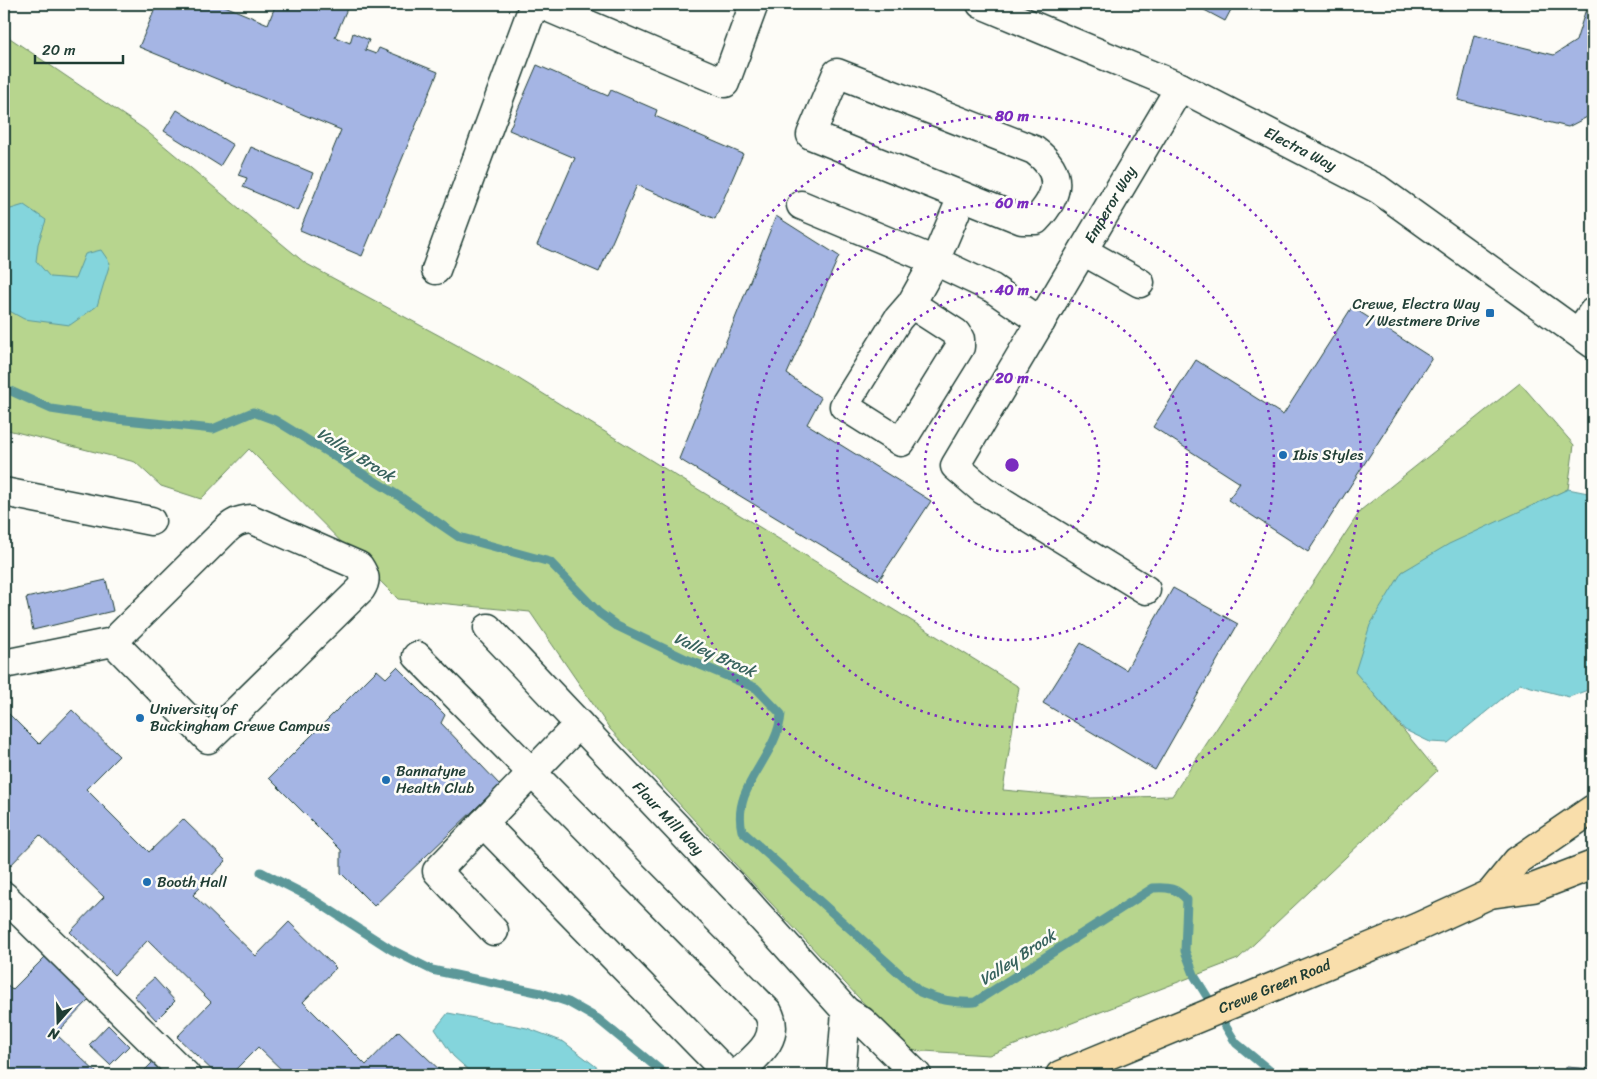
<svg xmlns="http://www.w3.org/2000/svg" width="1597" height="1079" font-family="Sriracha,sans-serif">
  <rect width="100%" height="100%" fill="#fdfcf7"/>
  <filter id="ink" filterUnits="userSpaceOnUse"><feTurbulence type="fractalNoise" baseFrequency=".02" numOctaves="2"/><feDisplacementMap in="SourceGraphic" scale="10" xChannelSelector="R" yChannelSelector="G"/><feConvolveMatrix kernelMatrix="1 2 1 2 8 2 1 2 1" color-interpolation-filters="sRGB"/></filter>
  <g filter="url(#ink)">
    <path fill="#b7d58e" stroke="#6b8961" d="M4,34L144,129L305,263L516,377L1019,687L1003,790L1089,798L1172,796L1361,510L1520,383L1574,445L1568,489L1402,572L1356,672L1437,771L1238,959L989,1055L907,1050L610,729L530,612L398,599L249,449L201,499L161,486L135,462L4,429Z"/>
    <path fill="#84d5dc" stroke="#5c9899" d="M24,205L46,220L38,244L36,261L50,277L75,279L85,254L101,250L110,263L97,306L70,325L24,319L4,308V211Z
      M1568,489L1593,494V688L1569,697L1520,684L1448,743L1430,742L1405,730L1355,672L1370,625L1402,572L1449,544Z
      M448,1013L527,1028L564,1042L607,1075H474L453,1056L435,1029Z"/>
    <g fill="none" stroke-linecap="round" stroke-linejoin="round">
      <path stroke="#5c9899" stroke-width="9" d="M4,388L51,409L116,419L213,429L253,412L275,420L399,496L459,537L550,562L599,613L617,626L686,659L756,688L781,714C778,757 731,786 742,831L920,992C939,1000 954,1003 975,1002L1153,888C1168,887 1177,888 1187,900L1185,951L1195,977L1236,1043L1275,1075
        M261,872L308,896L392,950L432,970L541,993L568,1002L598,1019L666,1075"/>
    </g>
    <path fill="#a5b5e4" stroke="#1f3d34" d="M157,4H220L268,24L276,4H349L335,37L350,43L353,33L369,40L365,50L376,54L379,48L438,72L362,256L300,230L341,130L139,47Z
      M1193,4H1234L1225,21Z
      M1585,12L1593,14V114L1568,127L1458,100L1474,35L1554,55L1576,41Z
      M537,65L608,96L611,90L657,110L655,116L743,154L715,219L637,185L599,272L537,245L575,158L509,130Z
      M177,110L233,145L220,166L164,131Z
      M251,147L313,173L298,211L243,187L247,178L238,175Z
      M776,216L839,256L787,374L821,398L807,424L931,501L879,580L679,459Z
      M1352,307L1432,358L1308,552L1228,500L1240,483L1153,427L1196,360L1283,415Z
      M106,580L113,611L33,630L26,598Z
      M1173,588L1238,624L1155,770L1043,703L1081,643L1126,670Z
      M397,667L445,715L441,723L500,785L374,906L341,873V850L269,778L377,670L386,678Z
      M5,710L39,744L72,710L119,756L86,789L149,852L183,819L226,861L193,895L256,956L289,922L336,968L303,1002L366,1065L399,1031L445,1075H287L258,1047L230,1075H217L177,1037L211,1002L148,940L114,975L70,932L104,897L40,835L6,870L4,868Z
      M46,956L90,999L56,1034L99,1075H4V981L12,990Z
      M154,978L175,1001L156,1020L134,996Z
      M108,1025L129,1046L110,1065L89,1045Z
      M154,1061L168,1075H140Z
      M1566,1067L1593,1069V1075H1566Z"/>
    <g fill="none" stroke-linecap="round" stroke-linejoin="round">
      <g stroke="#1f3d34" stroke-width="31">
        <g id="minor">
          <path d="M540,4L725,83L754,4"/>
          <path id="s1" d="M981,4L1180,87L1378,189L1593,344"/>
          <path d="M837,73L1034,150C1064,172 1060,195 1036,220H1022L811,135Z"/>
          <path d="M801,205L935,261L992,288L1041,322"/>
          <path d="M1083,251L1140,283"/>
          <path d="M436,270L534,4"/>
          <path d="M911,304L956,333L960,339V347L901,442L844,406L898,319L911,304L935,261L962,197"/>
          <path d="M1579,332L1593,312"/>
          <path d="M4,492L151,521"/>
          <path id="s2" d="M1146,590L983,490L955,466L1180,87"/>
          <path id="s3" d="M488,628L739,893L846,1011L862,1021L917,1075"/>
          <path d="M417,656L768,1012C782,1040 755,1057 736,1075"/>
          <path d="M4,664L113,642L225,531C233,523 239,520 251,519L359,566C365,575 367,580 361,589L208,739L113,642"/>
          <path d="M483,823L729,1075"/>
          <path d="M4,896L186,1075"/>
          <path d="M494,931L437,871L579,724"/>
          <path d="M841,1075L846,1011"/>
        </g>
      </g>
      <g stroke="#1f3d34" stroke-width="31">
        <g id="major">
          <path d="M1490,894L1517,861L1593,809"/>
          <path id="s4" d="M1060,1075L1418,927L1490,894L1533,888L1593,865"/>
        </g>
      </g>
      <use href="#minor" stroke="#fdfcf7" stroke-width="28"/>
      <use href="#major" stroke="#f9deab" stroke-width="28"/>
    </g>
  </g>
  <g fill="none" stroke="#7b2cbf" stroke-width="2.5" stroke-dasharray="2.5 5">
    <circle cx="1012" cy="465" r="87"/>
    <circle cx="1012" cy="465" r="175"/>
    <circle cx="1012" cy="465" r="262"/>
    <circle cx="1012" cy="465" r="349"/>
  </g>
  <g fill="#1f6fb2" stroke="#fdfcf7" stroke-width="2">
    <rect x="1485" y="308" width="10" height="10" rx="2.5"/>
    <circle cx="1283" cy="455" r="5"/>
    <circle cx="140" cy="718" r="5"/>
    <circle cx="386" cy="780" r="5"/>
    <circle cx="147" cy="882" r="5"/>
  </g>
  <g text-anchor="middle" stroke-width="5" stroke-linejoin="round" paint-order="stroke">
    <g font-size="15" fill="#1f3d34" stroke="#fdfcf7">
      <text dy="5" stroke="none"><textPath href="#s1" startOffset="351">Electra Way</textPath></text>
      <text dy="5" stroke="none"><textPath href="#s2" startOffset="532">Emperor Way</textPath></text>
      <text dy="5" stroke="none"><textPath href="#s3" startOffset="262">Flour Mill Way</textPath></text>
      <text dy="5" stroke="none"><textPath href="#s4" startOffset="232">Crewe Green Road</textPath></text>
    </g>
    <g font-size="15" fill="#1f3d34" stroke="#fdfcf7" text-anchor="start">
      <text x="1480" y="309" text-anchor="end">Crewe, Electra Way<tspan x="1480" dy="17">/ Westmere Drive</tspan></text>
      <text x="1293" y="460">Ibis Styles</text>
      <text x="150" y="714">University of<tspan x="150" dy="17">Buckingham Crewe Campus</tspan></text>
      <text x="396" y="776">Bannatyne<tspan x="396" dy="17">Health Club</tspan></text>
      <text x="157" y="887">Booth Hall</text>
    </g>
    <g font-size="16" font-style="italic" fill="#38635e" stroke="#fdfcf7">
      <text transform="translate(356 454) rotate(32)" y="6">Valley Brook</text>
      <text transform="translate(715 654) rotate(24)" y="6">Valley Brook</text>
      <text transform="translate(1017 957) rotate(-33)" y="6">Valley Brook</text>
    </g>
  </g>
  <circle cx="1012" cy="465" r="8" fill="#7b2cbf" stroke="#fdfcf7" stroke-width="2.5"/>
  <g font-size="15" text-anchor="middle" font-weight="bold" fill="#7b2cbf" stroke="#fdfcf7" stroke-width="5" stroke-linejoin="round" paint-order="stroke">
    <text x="1012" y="121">80 m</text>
    <text x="1012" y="208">60 m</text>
    <text x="1012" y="295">40 m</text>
    <text x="1012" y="383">20 m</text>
  </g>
  <rect width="1597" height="1079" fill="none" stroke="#fdfcf7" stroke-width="20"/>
  <rect x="10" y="10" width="1577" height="1059" fill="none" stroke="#1f3d34" stroke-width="2" filter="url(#ink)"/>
  <g transform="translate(58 1022) rotate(200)" stroke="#fdfcf7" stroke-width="4" paint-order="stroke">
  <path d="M0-4L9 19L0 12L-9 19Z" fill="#1f3d34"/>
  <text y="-8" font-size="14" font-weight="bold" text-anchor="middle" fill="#1f3d34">N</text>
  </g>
  <path d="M35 55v8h88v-8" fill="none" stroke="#1f3d34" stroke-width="2.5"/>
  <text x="42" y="55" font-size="15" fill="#1f3d34" stroke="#fdfcf7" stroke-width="4" paint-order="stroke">20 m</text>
</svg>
